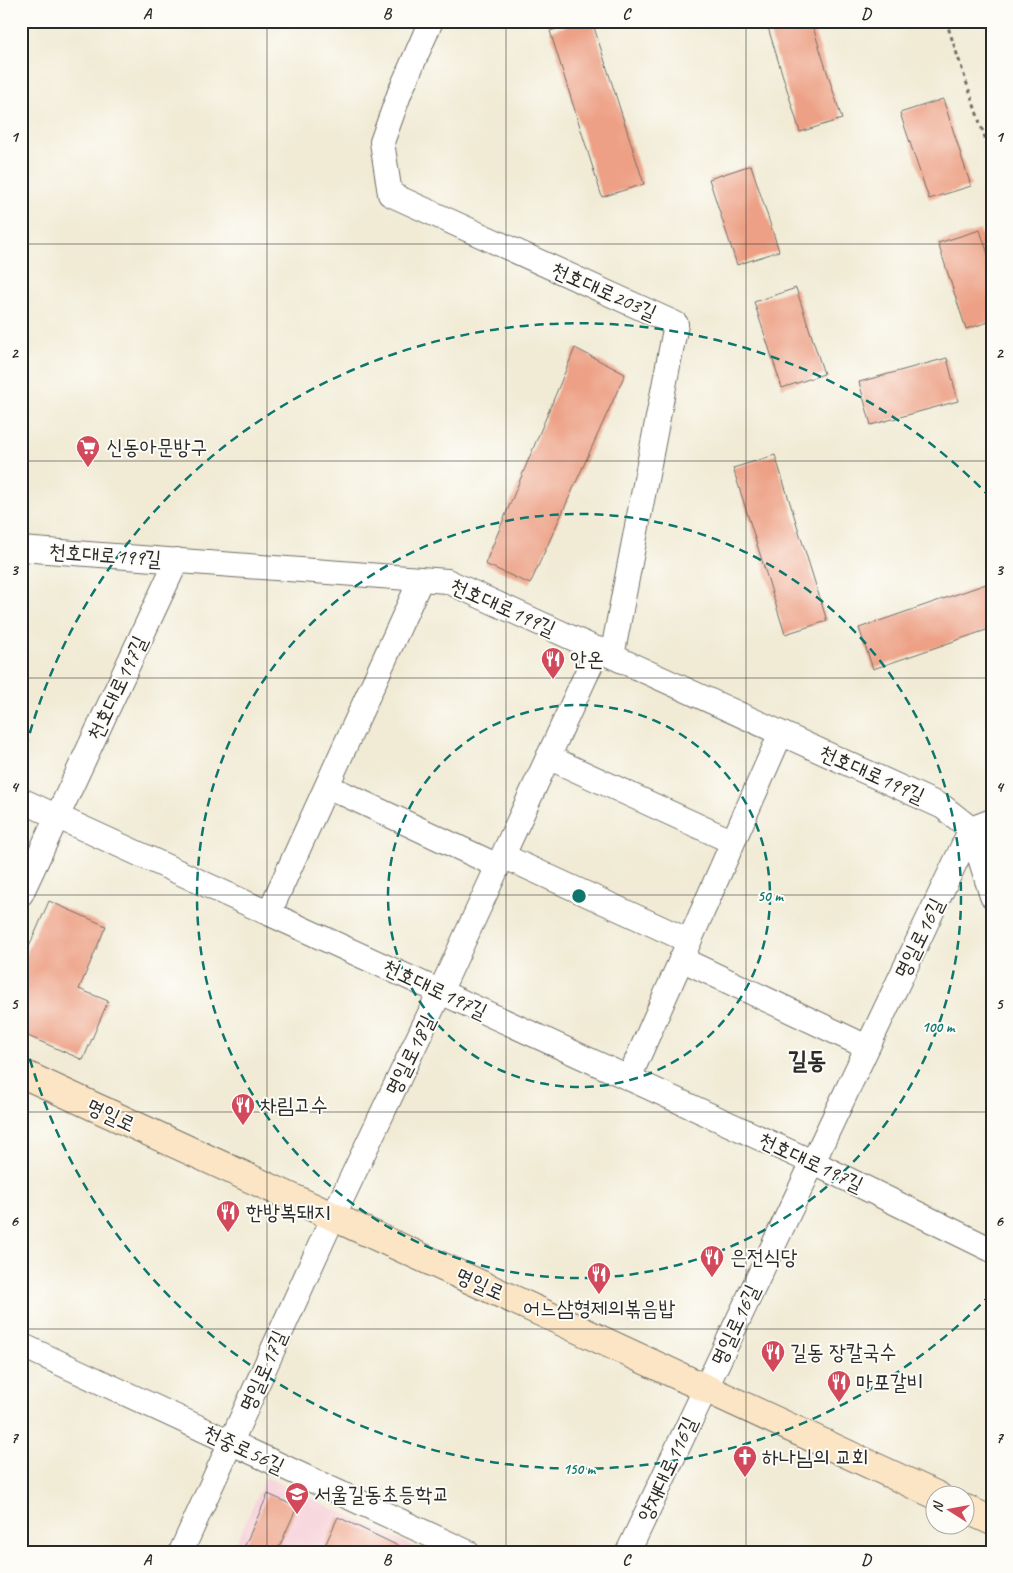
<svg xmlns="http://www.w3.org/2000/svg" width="1013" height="1573" font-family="Caveat,'Poor Story',sans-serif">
  <rect width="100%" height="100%" fill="#fdfcf7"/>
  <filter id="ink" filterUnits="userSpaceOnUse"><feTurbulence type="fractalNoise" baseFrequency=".02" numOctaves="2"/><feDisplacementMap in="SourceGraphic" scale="10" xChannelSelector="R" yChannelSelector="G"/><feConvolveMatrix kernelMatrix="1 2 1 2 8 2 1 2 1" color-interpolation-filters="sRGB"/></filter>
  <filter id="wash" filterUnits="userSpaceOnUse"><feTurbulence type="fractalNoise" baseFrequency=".0096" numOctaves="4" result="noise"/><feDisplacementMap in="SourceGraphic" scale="20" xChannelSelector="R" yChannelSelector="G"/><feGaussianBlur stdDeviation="1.12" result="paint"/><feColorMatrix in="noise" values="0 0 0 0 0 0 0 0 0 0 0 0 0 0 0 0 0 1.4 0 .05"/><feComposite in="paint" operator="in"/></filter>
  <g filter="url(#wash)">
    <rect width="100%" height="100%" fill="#f1ebd5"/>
    <path fill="#f6cfd8" d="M266,1477L425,1552H232Z"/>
    <g id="blocks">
      <path fill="#eda085" d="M581,21H592L644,184L602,197L550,31Z
        M766,21H811L842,119L800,132Z
        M943,99L971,186L929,199L900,113Z
        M751,165L779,251L737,265L709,179Z
        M980,230L992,266V321L966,329L938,243Z
        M796,288L824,374L782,388L754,302Z
        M575,348L625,374L530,584L485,564Z
        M947,358L958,401L871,425L859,382Z
        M775,455L827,621L785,634L733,468Z
        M992,582V628L873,669L859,628Z
        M49,901L106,926L79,989L108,1001L83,1060L21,1033V965Z
        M268,1494L297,1507L277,1552H242Z
        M338,1517L411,1552H322Z"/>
    </g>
  </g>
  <g filter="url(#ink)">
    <use href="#blocks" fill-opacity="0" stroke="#706e66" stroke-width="1"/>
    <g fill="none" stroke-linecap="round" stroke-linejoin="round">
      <g stroke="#706e66" stroke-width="26">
        <path id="street" d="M431,21L400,92L382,142L390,194L676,324L612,656
          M21,549L447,581L943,807L971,829L992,896
          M548,757L733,842
          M327,786L498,866
          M21,800L812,1162L992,1250
          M503,856L689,941
          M21,894L177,560
          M269,913L421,579
          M681,959L867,1047
          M629,1078L781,733
          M21,1345L467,1552
          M181,1552L333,1217L440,992L598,649
          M628,1552L971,829L992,821"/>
      </g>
      <g stroke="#706e66" stroke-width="30">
        <path id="secondary" d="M21,1073C327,1215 633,1353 938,1496
          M966,1509L992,1521"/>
      </g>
      <path stroke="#706e66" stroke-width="3" stroke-dasharray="4 4" stroke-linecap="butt" d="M946,21L992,159"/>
      <use href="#street" stroke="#fff" stroke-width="24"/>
      <use href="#secondary" stroke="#fce5c4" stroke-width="28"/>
    </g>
  </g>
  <path fill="none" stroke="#2b2b2b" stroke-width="1" stroke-opacity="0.55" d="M267,21V1552M506,21V1552M746,21V1552M21,244H992M21,461H992M21,678H992M21,895H992M21,1112H992M21,1329H992"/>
  <g fill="none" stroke="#0f766e" stroke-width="2.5" stroke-dasharray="9 6">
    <circle cx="579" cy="896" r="191"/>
    <circle cx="579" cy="896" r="382"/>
    <path d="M991 1294A573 573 0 0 1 22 1030M22 762A573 573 0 0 1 991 498"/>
  </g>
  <defs>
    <g id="supermarket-pin" transform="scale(1.25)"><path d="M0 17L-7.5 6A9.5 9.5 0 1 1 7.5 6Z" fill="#d1495b" stroke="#fdfcf7"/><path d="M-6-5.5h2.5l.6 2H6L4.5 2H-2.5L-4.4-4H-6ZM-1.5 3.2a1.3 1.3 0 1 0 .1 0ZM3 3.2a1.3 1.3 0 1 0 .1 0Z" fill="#fff"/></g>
    <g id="restaurant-pin" transform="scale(1.25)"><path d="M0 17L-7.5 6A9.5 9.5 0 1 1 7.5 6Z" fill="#d1495b" stroke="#fdfcf7"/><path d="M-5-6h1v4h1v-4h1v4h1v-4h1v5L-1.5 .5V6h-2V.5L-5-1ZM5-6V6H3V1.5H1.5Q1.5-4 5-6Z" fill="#fff"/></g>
    <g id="church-pin" transform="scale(1.25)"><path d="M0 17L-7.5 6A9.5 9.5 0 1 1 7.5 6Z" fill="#d1495b" stroke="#fdfcf7"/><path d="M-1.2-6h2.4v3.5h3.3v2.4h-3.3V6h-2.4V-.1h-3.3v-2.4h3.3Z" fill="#fff"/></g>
    <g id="school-pin" transform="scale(1.25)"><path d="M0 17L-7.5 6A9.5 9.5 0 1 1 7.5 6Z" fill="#d1495b" stroke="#fdfcf7"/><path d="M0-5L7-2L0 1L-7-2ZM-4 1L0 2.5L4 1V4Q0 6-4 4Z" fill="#fff"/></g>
  </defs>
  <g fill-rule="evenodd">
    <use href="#supermarket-pin" x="88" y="447"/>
    <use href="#restaurant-pin" x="553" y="659"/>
    <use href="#restaurant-pin" x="243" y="1105"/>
    <use href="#restaurant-pin" x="228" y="1212"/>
    <use href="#restaurant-pin" x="712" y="1257"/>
    <use href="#restaurant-pin" x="599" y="1274"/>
    <use href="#restaurant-pin" x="773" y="1352"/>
    <use href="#restaurant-pin" x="839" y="1382"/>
    <use href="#church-pin" x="745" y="1457"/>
    <use href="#school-pin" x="297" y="1494"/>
  </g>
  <g text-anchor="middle" stroke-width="4" stroke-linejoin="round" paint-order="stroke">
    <g font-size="21" fill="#2b2b2b" stroke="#fdfcf7">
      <text transform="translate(604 291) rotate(24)" y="7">천호대로203길</text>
      <text transform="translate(105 555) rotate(4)" y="7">천호대로199길</text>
      <text transform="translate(503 607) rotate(24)" y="7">천호대로199길</text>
      <text transform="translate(117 688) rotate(-65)" y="7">천호대로197길</text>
      <text transform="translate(872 774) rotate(24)" y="7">천호대로199길</text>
      <text transform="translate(919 938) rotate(-64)" y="7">명일로16길</text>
      <text transform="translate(435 989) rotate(25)" y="7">천호대로197길</text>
      <text transform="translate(410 1055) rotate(-64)" y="7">명일로18길</text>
      <text transform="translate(111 1115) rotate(25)" y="7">명일로</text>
      <text transform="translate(811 1162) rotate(25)" y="7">천호대로197길</text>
      <text transform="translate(480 1284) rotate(24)" y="7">명일로</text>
      <text transform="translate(735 1325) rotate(-65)" y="7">명일로16길</text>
      <text transform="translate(263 1371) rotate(-66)" y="7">명일로17길</text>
      <text transform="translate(244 1449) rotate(25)" y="7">천중로56길</text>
      <text transform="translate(667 1469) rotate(-65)" y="7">양재대로116길</text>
    </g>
    <g font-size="21" fill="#2b2b2b" stroke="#fdfcf7" text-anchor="start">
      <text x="106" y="454">신동아문방구</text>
      <text x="570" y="666">안온</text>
      <text x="260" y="1112">차림고수</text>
      <text x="246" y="1219">한방복돼지</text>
      <text x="730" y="1264">은전식당</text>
      <text x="599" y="1315" text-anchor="middle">어느삼형제의볶음밥</text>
      <text x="790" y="1359">길동 장칼국수</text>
      <text x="856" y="1389">마포갈비</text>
      <text x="762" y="1464">하나님의 교회</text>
      <text x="314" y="1501">서울길동초등학교</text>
    </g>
    <g font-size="24" font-weight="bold" fill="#2b2b2b" stroke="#fdfcf7">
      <text x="807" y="1068">길동</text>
    </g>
  </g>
  <circle cx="579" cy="896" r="8" fill="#0f766e" stroke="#fdfcf7" stroke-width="2.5"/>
  <g font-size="15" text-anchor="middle" font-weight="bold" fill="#0f766e" stroke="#fdfcf7" stroke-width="4" stroke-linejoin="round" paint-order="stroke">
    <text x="770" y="901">50 m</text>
    <text x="938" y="1032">100 m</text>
    <text x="579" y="1474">150 m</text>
  </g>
  <rect width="1013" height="1573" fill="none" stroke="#fdfcf7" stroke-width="55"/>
  <g transform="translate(950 1510) rotate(281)"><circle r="24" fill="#fdfcf7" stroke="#a9a8a5"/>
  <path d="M0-4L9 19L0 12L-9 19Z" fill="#d1495b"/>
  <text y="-8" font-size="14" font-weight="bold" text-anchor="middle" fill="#2b2b2b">N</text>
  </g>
  <rect x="28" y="28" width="958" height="1518" fill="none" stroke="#2b2b2b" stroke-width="2"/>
  <g font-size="16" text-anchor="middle" font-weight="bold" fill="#2b2b2b">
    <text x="147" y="19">A</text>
    <text x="387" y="19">B</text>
    <text x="626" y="19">C</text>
    <text x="866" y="19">D</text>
    <text x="14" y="142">1</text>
    <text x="999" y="142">1</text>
    <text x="14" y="358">2</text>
    <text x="999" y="358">2</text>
    <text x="14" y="575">3</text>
    <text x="999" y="575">3</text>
    <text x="14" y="792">4</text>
    <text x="999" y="792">4</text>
    <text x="14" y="1009">5</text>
    <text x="999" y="1009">5</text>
    <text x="14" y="1226">6</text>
    <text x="999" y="1226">6</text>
    <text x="14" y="1443">7</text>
    <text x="999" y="1443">7</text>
    <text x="147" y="1565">A</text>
    <text x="387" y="1565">B</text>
    <text x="626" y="1565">C</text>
    <text x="866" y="1565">D</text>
  </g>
</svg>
